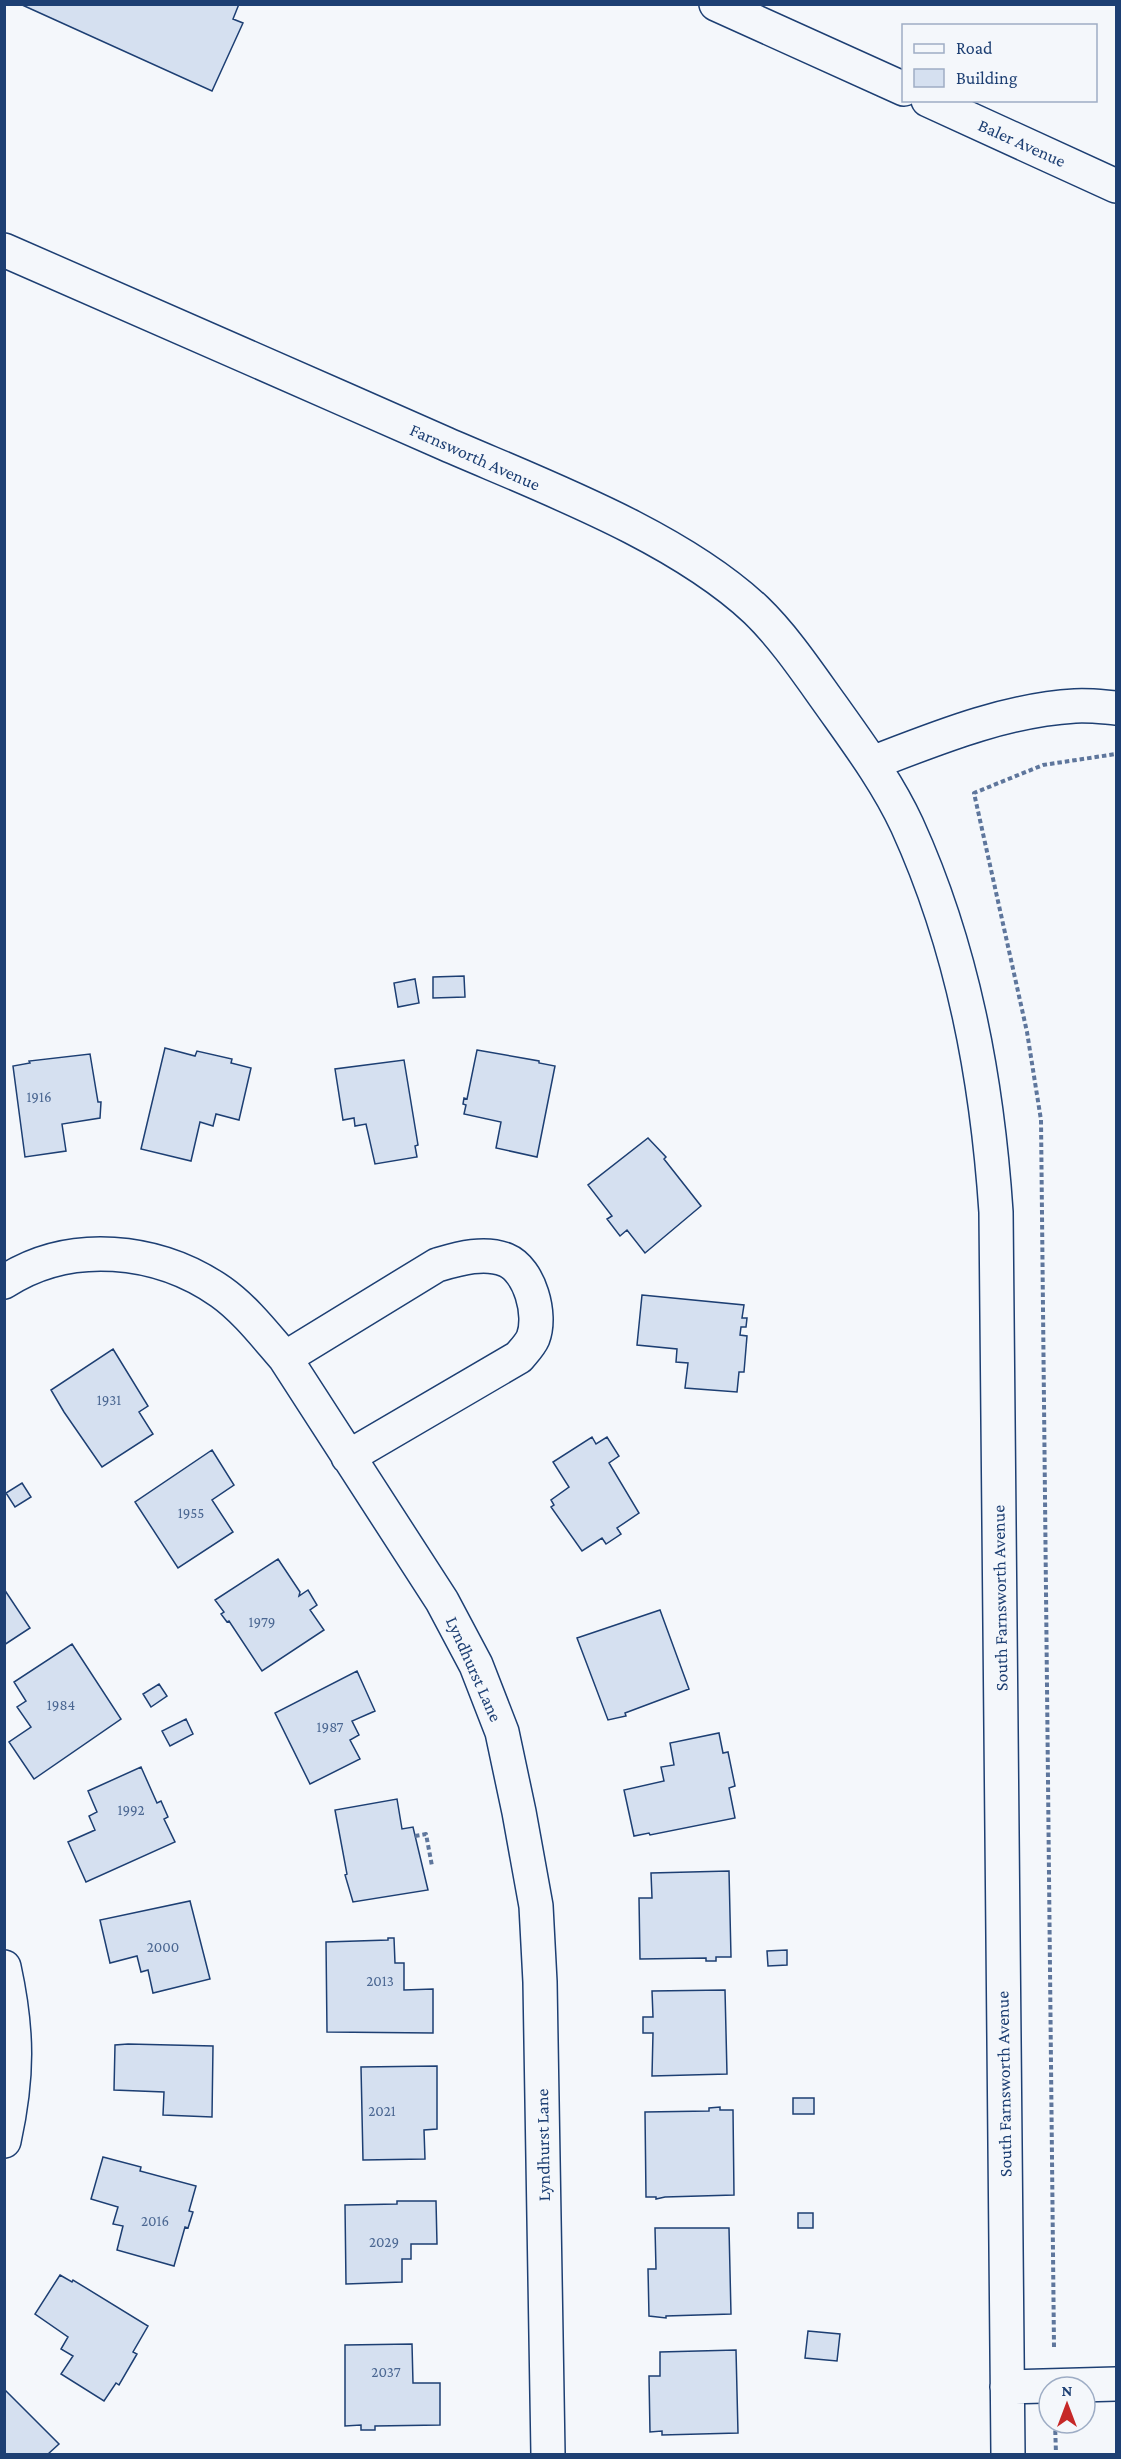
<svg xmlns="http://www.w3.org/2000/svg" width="1121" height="2459" font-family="'Crimson Pro',serif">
  <rect width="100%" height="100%" fill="#f4f7fb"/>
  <path fill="#d5e0f0" stroke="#1d3f73" stroke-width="1.5" d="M20,4H239L233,19L243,23L212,91Z
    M464,976L465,997L433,998V977Z
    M415,979L419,1003L398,1007L394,983Z
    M165,1048L195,1056L197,1051L232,1059L231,1063L251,1068L239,1120L216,1114L213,1126L200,1122L191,1161L141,1149Z
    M477,1050L539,1061V1063L555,1066L537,1157L496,1148L501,1122L464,1114L466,1105L463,1104L464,1098L467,1099Z
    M90,1054L98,1102H101L100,1118L62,1124L66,1151L25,1157L13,1066L30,1063L29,1061Z
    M404,1060L418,1145L415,1146L417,1157L375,1164L366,1124L355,1126L354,1118L343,1120L335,1069Z
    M648,1138L666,1157L664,1159L701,1206L645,1253L627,1230L620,1236L607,1219L612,1216L588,1185Z
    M642,1295L744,1305L742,1318H747L746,1327H741L740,1335L747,1336L744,1372H739L737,1392L685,1388L688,1363L676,1362L677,1349L637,1345Z
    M113,1349L148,1406L139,1412L153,1434L102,1467L64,1412L51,1390Z
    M592,1437L596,1444L607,1437L619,1456L609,1463L639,1513L617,1528L621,1534L606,1544L602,1538L582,1551L551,1507L554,1505L551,1500L569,1487L553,1462Z
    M212,1450L234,1485L212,1500L233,1532L178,1568L135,1502Z
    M22,1483L31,1497L15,1507L6,1493Z
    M278,1559L300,1592L299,1596L308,1590L317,1605L310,1610L324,1630L262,1671L229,1621L227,1622L221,1614L224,1612L215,1600Z
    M4,1589L30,1628L4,1645Z
    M660,1610L689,1689L625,1713L626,1716L608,1720L577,1638Z
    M72,1644L121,1719L34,1779L9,1742L31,1727L17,1707L26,1701L14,1682Z
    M357,1671L375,1711L352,1721L359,1735L350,1740L360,1759L310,1784L275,1713Z
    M159,1684L167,1696L151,1707L143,1694Z
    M186,1719L193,1734L170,1746L162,1731Z
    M719,1733L723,1753L728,1752L735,1786L729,1788L735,1818L650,1835L649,1833L634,1836L624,1790L664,1781L661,1767L674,1765L670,1743Z
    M141,1767L157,1803L161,1801L168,1817L164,1819L175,1842L86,1882L68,1842L95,1830L89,1816L97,1812L88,1791Z
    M397,1799L402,1829L413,1827L428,1890L353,1902L345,1875L347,1874L335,1810Z
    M729,1871L731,1957H716V1961H706V1958L640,1959L639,1898H652L651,1873Z
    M190,1901L210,1979L153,1993L148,1970L141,1972L137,1956L110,1963L100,1920Z
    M388,1938H394L395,1963H404V1990L433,1989V2033L327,2032L326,1942L388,1940Z
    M787,1950V1965L768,1966L767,1951Z
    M725,1990L727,2074L652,2076L653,2033H643V2017H653L652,1991Z
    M128,2044L213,2046L212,2117L163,2115L164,2092L114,2090L115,2045Z
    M437,2066V2129L424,2130L425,2159L363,2160L361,2067Z
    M793,2098H814V2114H793Z
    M720,2107V2110H733L734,2195L665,2197L656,2199V2197H646L645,2112L709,2111V2108Z
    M103,2157L141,2167L140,2171L196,2186L189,2211L193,2212L188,2228L185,2227L174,2266L117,2250L123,2226L113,2224L118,2207L91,2199Z
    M397,2201H436L437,2244H411V2259H402V2282L346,2284L345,2205L397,2204Z
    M798,2213H813V2228H798Z
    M655,2228H729L731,2314L666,2316V2318L649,2316L648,2269H656Z
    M60,2275L72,2282L73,2280L148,2326L133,2352L137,2354L119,2385L116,2383L104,2401L61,2374L73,2356L61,2349L68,2337L35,2314Z
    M808,2331L840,2334L837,2361L805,2358Z
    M412,2344L413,2383H440V2425L375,2426V2430H361V2425L345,2426V2345Z
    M736,2350L738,2433L662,2435V2431L650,2432L649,2376H660V2352Z
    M4,2389L59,2444L48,2454H4Z"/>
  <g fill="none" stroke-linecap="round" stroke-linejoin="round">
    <g stroke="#1d3f73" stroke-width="36">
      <path id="minor" d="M716,4L904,89
        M928,100L1116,186
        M4,250C152,315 299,379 446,444C545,487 677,536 756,610C784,637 808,673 831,705C858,743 887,782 907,825C963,948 987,1079 996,1212L1008,2454
        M872,763C937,738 1005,710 1075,706C1089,705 1103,707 1116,708
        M4,1282C70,1239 158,1248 221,1292C245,1309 265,1335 285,1358L442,1601L476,1665L502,1732L519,1812L536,1906L540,1982L548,2454
        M285,1358L437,1265C458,1259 484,1251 506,1260C530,1270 542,1315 533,1338C530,1345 523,1352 519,1357L348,1457
        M4,1967C18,2031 18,2077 4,2141
        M1007,2387L1116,2384"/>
    </g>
    <path stroke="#5e769c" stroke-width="4" stroke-dasharray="4.5 3" stroke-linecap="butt" d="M415,1836L426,1834L432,1866
      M1054,2347L1041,1120L1027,1032L974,793L1043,765L1116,754
      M1055,2423L1056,2454"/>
    <use href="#minor" stroke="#f4f7fb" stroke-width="33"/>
  </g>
  <g text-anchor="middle" stroke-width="4.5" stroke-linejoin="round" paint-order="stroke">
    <g font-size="15" fill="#4b6792">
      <text x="39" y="1102">1916</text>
      <text x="109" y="1405">1931</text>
      <text x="191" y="1518">1955</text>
      <text x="262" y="1627">1979</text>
      <text x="61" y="1710">1984</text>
      <text x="330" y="1732">1987</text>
      <text x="131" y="1815">1992</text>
      <text x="163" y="1952">2000</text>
      <text x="380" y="1986">2013</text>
      <text x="382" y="2116">2021</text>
      <text x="155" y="2226">2016</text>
      <text x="384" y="2247">2029</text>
      <text x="386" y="2377">2037</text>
    </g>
    <g font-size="18" fill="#1d3f73" stroke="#f4f7fb">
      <text transform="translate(1022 143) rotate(24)" y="6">Baler Avenue</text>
      <text transform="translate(475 457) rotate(24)" y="6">Farnsworth Avenue</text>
      <text transform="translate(1000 1598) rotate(-91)" y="6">South Farnsworth Avenue</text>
      <text transform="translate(474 1669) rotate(66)" y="6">Lyndhurst Lane</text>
      <text transform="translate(1004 2084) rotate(-91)" y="6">South Farnsworth Avenue</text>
      <text transform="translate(543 2145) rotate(-91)" y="6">Lyndhurst Lane</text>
    </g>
  </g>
  <rect width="1121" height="2459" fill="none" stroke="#1d3f73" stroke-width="12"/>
  <rect x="902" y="24" width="195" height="78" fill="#f4f7fb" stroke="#9eadc5" stroke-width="1.5"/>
  <rect x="914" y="44" width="30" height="9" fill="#f4f7fb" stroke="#9eadc5" stroke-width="1.5"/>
  <text x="956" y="54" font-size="18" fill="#1d3f73">Road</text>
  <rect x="914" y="69" width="30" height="18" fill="#d5e0f0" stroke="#9eadc5" stroke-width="1.5"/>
  <text x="956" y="84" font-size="18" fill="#1d3f73">Building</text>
  <g transform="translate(1067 2405)"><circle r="28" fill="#f4f7fb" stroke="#9eadc5" stroke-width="1.5"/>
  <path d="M0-4.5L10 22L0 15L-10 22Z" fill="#c62828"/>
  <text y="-9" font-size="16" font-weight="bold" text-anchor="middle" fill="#1d3f73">N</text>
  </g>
</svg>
